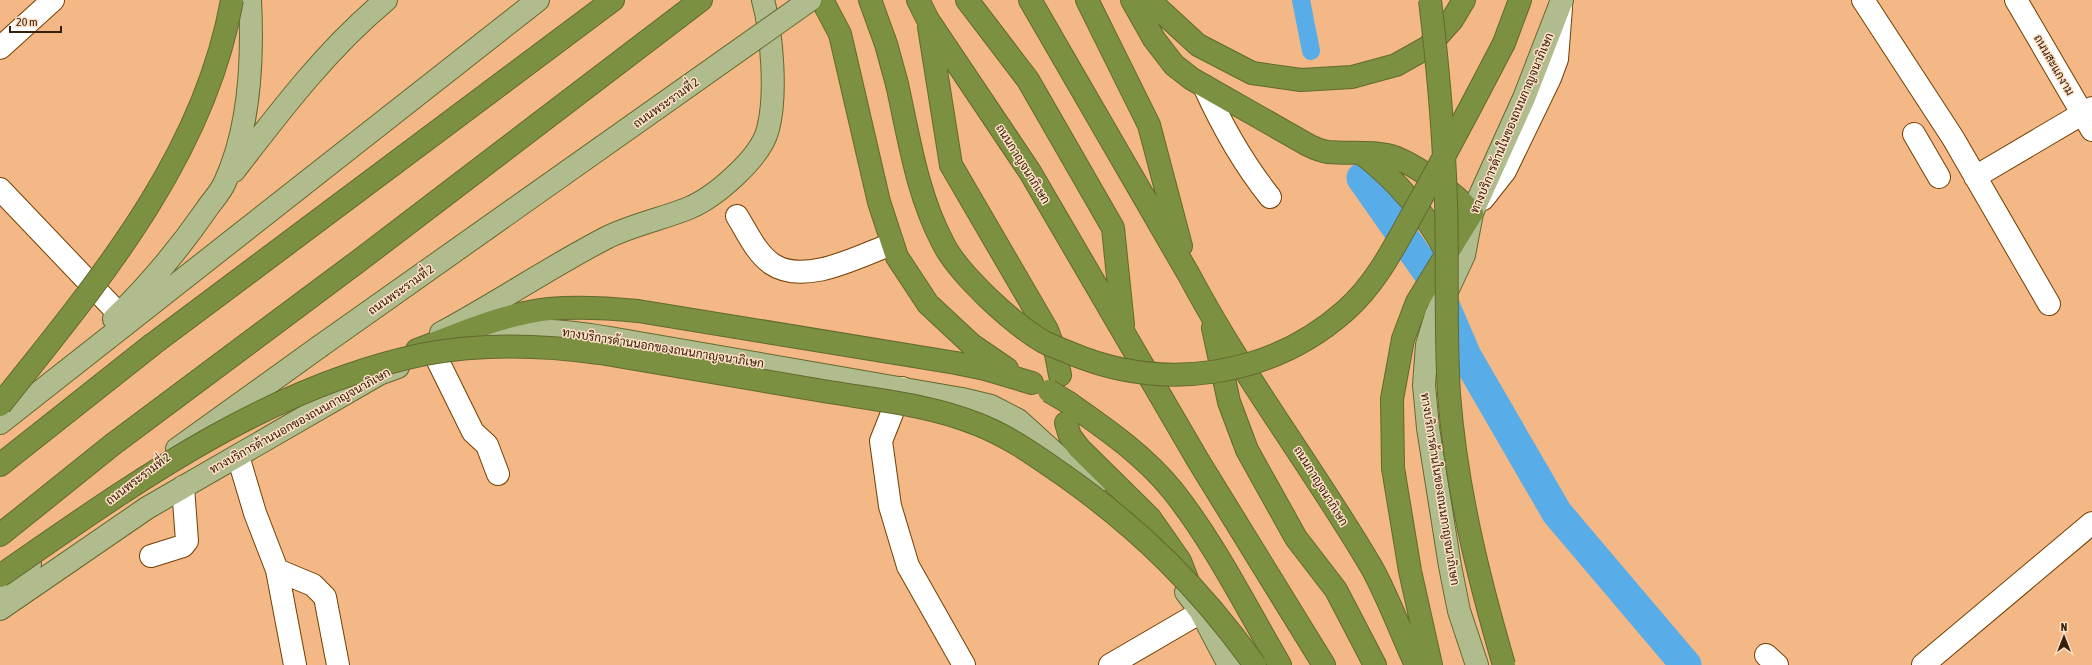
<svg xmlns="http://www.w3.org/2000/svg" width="2092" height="665" font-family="'Asap Condensed',Sarabun,sans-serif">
  <rect width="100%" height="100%" fill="#f3b885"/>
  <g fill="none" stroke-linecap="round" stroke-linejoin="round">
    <path stroke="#58ade9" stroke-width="18" d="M1301,0L1311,51"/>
    <path stroke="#58ade9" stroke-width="31" d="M1362,178L1433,279L1466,356L1557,513L1686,665"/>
    <g stroke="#724003" stroke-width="24">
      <path id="minor" d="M1863,0L1953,138L2049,304
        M2016,0L2092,130
        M0,48L53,0
        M1204,86C1222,126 1243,163 1270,197
        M1914,134L1939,177
        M1975,177L2092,108
        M0,189L119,314
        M1483,199L1505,171L1550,78L1557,59L1561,8
        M737,216C747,232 756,253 772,264C805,286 859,256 892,244
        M434,353L473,432L487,445L498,474
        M902,388L881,441L890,506L908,566L964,665
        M238,456L255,513L277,570L295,665
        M151,556L183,546L187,541L183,487
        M277,570L313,585L325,597L338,665
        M1766,655L1777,665
        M1110,665L1201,612
        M1923,665L2092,523"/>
    </g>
    <g stroke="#63692e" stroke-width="24">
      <path id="major" d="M234,171C281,110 327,49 386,0
        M114,319C148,286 179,249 206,210C212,201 221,192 225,182C250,128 253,58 250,0
        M441,333C497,303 550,267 606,238C632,225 662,219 689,208C715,197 761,158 768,129C777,95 772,33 763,0
        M464,343C487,337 510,331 534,331C559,330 585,334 610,338L962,399L991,406L1018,420L1094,489
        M0,423L538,0
        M177,449L319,347
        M0,591L30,564
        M1186,592L1201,612L1229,665
        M0,609L147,508L379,374L398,367
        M1477,665L1459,611L1450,566L1428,428L1424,385L1427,345L1436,315L1464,255L1472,213L1524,98L1562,0"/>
    </g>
    <g stroke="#63692e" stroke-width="24">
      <path id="highway" d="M822,0L840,34L879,202L897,257L928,304L972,345L1007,369
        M870,0L886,44L897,84
        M918,0L928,20L1030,172L1199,462L1324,665
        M967,0L1028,80L1113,228L1123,325
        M1030,0L1189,275C1243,377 1314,469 1372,568C1389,599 1401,633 1416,665
        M1087,0L1149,125L1181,246
        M1132,0L1154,39L1174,65L1192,79L1308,145C1314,148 1321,151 1328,152C1347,154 1368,151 1387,155C1411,160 1456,194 1472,213L1417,302L1403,339L1392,399L1393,468L1410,571L1431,665
        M1149,0L1198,45L1252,73L1301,80L1352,77L1396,65L1428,47L1452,20L1464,0
        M929,27L951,165L1047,330L1056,354L1060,375
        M1504,43L1520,0
        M1361,153C1393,177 1430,218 1447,254
        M1213,328L1229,402L1247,450L1296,538L1336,590L1375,665
        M417,350C459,334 503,314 549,309C578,306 608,308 638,311L956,363L985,369L1032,383
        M1069,403C1106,429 1144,455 1173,491C1215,544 1246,607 1280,665
        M1066,423L1070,436L1079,448L1150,518L1180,561L1187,579
        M0,465L153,344L613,0
        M0,535L112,445L356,263L701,0"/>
    </g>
    <use href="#minor" stroke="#fff" stroke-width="22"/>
    <use href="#major" stroke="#b0bc8d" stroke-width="22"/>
    <use href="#highway" stroke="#7b9041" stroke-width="22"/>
    <g stroke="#63692e" stroke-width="24" stroke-linecap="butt">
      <path id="major-bridge" d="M319,347L810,0"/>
    </g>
    <g stroke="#63692e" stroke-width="24" stroke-linecap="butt">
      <path id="highway-bridge" d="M1430,0C1438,67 1444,135 1446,202C1448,266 1445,330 1449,394C1456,487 1478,576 1504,665
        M897,84C909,138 917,194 943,243C953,263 972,282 988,298C1005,314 1023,330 1044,342C1052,346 1061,349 1070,353C1162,392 1269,378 1345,311C1378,282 1396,243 1417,206C1447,152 1476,97 1504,43
        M1049,391L1069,403
        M0,405C97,283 204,158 232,0
        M0,576C130,486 267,386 425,354C483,343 543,345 600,353C676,366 753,379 829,392C878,400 930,405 977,424C1008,436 1035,455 1062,474C1139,528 1200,588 1255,665"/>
    </g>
    <use href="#major-bridge" stroke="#b0bc8d" stroke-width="22"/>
    <use href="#highway-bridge" stroke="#7b9041" stroke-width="22"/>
  </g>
  <g text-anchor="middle" stroke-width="3" stroke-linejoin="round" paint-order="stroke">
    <g font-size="12" fill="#37200b" stroke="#fee0c6">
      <text transform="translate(2054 65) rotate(60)" y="4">ถนนสะแกงาม</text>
      <text transform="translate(666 103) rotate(-35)" y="4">ถนนพระรามที่ 2</text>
      <text transform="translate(1512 123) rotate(-67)" y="4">ทางบริการด้านในของถนนกาญจนาภิเษก</text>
      <text transform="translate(1023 164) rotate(58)" y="4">ถนนกาญจนาภิเษก</text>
      <text transform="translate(401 290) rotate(-35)" y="4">ถนนพระรามที่ 2</text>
      <text transform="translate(663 348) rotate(9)" y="4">ทางบริการด้านนอกของถนนกาญจนาภิเษก</text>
      <text transform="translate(300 421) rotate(-29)" y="4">ทางบริการด้านนอกของถนนกาญจนาภิเษก</text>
      <text transform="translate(138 479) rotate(-37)" y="4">ถนนพระรามที่ 2</text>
      <text transform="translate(1321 486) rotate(58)" y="4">ถนนกาญจนาภิเษก</text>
      <text transform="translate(1440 489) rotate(81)" y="4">ทางบริการด้านในของถนนกาญจนาภิเษก</text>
    </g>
  </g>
  <g transform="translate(2064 637)" stroke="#fee0c6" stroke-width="3" paint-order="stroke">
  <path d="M0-3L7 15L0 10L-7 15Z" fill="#37200b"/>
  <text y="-6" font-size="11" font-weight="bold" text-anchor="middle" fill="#37200b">N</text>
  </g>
  <path d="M10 26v6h51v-6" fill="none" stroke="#37200b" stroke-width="2"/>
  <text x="16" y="26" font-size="12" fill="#37200b" stroke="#fee0c6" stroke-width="3" paint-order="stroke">20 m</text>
</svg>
